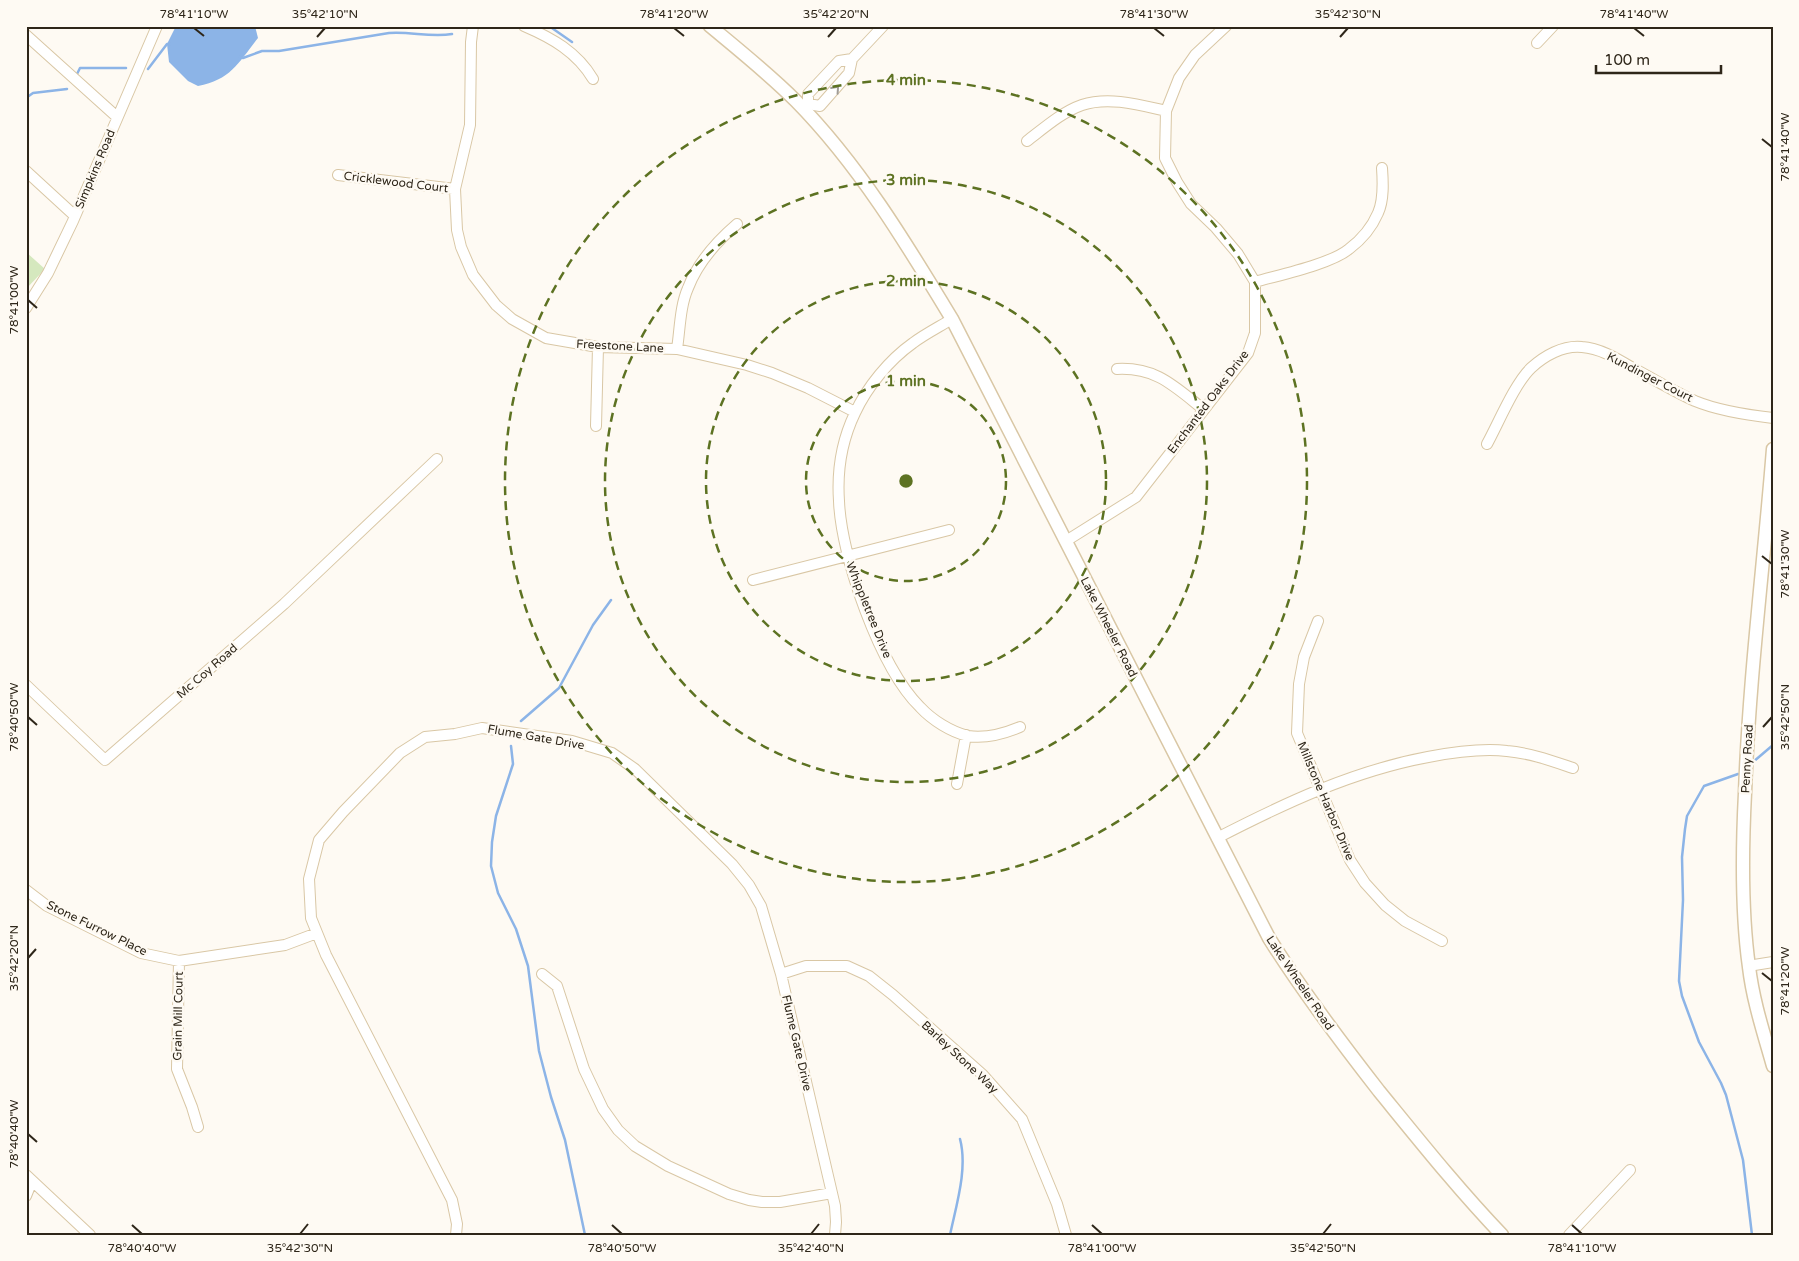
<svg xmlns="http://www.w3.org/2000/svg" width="1799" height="1261" font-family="'Varela Round',sans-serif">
  <rect width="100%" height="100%" fill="#fefaf3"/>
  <path fill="#d5e8be" d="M26,252L45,269L26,289Z"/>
  <path fill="#8cb4e7" d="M176,26H255L258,38C239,62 231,80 198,86L188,81L169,62L167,44Z"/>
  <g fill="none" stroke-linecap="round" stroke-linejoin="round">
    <path stroke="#8cb4e7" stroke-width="2.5" d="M549,26L572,42
      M240,57L243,58L262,51H279L389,33C410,31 431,38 452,34
      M148,69L167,44H170
      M77,74L80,68H126
      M26,98L33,93L67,89
      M521,721L559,688L593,625L611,600
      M511,746L513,764L496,816L492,842L491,866L498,893L516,929L528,966L539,1051L551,1097L565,1140L585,1235
      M1753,762L1773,745
      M1738,774L1704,786L1687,816L1685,829L1682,857L1683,900L1679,981L1682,996L1699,1042L1721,1083L1726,1095L1743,1160L1752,1235
      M950,1235C956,1206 968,1169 960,1139"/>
    <g stroke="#d9c7a5" stroke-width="12">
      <path id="minor" d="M473,26L471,42L470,125L455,189L457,230L461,247L473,275L496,305L512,319L546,338L598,347L677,349L747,365L772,373L808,388L855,412
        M524,26C552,38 577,52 593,79
        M26,35L117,117
        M1537,43L1553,26
        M808,104L820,106L849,73L852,59L883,26
        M804,108L808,104V94L839,61L852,59
        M1027,141C1044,128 1062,112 1082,105C1109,96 1140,105 1166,111
        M26,171L75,216
        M338,175L455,189
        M1255,282C1279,275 1331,264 1349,249C1361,240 1372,227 1378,213C1384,200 1383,182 1382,168
        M26,308L48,273L73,221L157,26
        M952,319C939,327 925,334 913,343C889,360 867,387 855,413C842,440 837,472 839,501C841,557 880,668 920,707C932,720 951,732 968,736C986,739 1003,734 1020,727
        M677,349C680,329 680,306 688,288C698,262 716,242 737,224
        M1117,369C1156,367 1174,386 1203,409
        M596,426L598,347
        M1487,444C1498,424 1515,383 1531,368C1544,356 1563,345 1582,347C1599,348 1616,358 1631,367C1652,378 1673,391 1695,401C1719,411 1747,415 1773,418
        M1066,541L1136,497L1248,353L1255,333V282L1238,254L1216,228L1191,204L1177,182L1165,158L1166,111L1179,78L1195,55L1226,26
        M753,580L949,530
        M1318,621L1304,657L1299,684L1297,733L1350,860L1365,883L1385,905L1405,921L1442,941
        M26,685L105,760L284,604L437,459
        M957,784L966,735
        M1217,838C1285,803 1353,771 1428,757C1454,752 1481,748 1507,751C1530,753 1552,761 1573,768
        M26,890L47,906L141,953L179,961L285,945L317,933
        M179,961L177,1069L192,1107L198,1127
        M1748,966L1773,962
        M542,974L557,986L584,1069L603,1109L618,1130L635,1146L668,1166L729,1194L749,1200L762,1202H780L832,1193
        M781,974L806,966H847L869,976L893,995L983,1075L1022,1119L1057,1204L1066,1235
        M26,1175L90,1235
        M26,1196L32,1181
        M456,1235L457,1224L452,1200L326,955L311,918L309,879L319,840L343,812L400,753L425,737L455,734L482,728L572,741L612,753L635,769L732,864L749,885L761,906L781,974L835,1206L836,1222L835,1235
        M1569,1235L1630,1170"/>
    </g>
    <g stroke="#d9c7a5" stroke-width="15">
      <path id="tertiary" d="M710,26C739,50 769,74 796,101C859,165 906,243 952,319L1269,938C1302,991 1340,1041 1379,1091C1419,1140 1458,1189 1502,1235
        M1773,449C1764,563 1749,678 1745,793C1742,851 1741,910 1749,967C1753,1001 1764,1034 1773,1066"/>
    </g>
    <use href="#minor" stroke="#fff" stroke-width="10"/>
    <use href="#tertiary" stroke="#fff" stroke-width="12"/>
  </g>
  <defs><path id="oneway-chevron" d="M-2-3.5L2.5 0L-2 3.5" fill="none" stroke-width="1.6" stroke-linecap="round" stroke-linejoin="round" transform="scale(1.25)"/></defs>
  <use stroke="#a19d98" href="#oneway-chevron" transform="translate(836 89) rotate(-48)"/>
  <path fill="none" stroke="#2e2619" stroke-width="2" d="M194,28L204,36M674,28L684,36M1154,28L1164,36M1634,28L1644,36M317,37L325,28M828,37L836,28M1340,37L1348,28M1762,139L1772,147M28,300L37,308M1762,556L1772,564M28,717L37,725M1763,727L1772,717M28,958L36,949M1762,973L1772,981M28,1134L37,1142M132,1225L142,1234M612,1225L622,1234M1092,1225L1102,1234M1572,1225L1582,1234M300,1234L308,1224M811,1234L819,1224M1323,1234L1331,1224"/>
  <g fill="none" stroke="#5d7222" stroke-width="2.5" stroke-dasharray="9 6">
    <circle cx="906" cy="481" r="100"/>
    <circle cx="906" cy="481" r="200"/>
    <circle cx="906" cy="481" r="301"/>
    <circle cx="906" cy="481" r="401"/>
  </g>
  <g text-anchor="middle" stroke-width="5" stroke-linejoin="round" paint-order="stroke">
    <g font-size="12" fill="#2e2619" stroke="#fefaf3">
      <text transform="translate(95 169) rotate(-67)" y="4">Simpkins Road</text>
      <text transform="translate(396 182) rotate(7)" y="4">Cricklewood Court</text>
      <text transform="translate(620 346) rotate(3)" y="4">Freestone Lane</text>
      <text transform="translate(1650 377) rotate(27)" y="4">Kundinger Court</text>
      <text transform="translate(1208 402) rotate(-53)" y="4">Enchanted Oaks Drive</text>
      <text transform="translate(869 610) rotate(68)" y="4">Whippletree Drive</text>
      <text transform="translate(1109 627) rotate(63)" y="4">Lake Wheeler Road</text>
      <text transform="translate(207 671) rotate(-41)" y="4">Mc Coy Road</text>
      <text transform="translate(536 737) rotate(10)" y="4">Flume Gate Drive</text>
      <text transform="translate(1747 759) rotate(-87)" y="4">Penny Road</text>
      <text transform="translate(1326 801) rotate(67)" y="4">Millstone Harbor Drive</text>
      <text transform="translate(97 928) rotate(26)" y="4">Stone Furrow Place</text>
      <text transform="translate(1300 983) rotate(56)" y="4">Lake Wheeler Road</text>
      <text transform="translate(178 1016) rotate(-89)" y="4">Grain Mill Court</text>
      <text transform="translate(797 1043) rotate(77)" y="4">Flume Gate Drive</text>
      <text transform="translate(960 1057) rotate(43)" y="4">Barley Stone Way</text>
    </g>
  </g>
  <circle cx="906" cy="481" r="8" fill="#5d7222" stroke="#fefaf3" stroke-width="2.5"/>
  <g font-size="15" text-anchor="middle" font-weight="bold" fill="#5d7222" stroke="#fefaf3" stroke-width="5" stroke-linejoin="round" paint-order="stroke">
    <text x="906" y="85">4 min</text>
    <text x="906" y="185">3 min</text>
    <text x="906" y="286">2 min</text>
    <text x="906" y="386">1 min</text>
  </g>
  <rect width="1799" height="1261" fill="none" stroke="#fefaf3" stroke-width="55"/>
  <path d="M1596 65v8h125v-8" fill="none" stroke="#2e2619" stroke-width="2.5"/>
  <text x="1604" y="65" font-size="15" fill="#2e2619" stroke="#fefaf3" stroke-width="4" paint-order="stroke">100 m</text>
  <rect x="28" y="28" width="1744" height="1206" fill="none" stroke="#2e2619" stroke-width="2"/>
  <g font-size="12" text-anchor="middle" fill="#2e2619">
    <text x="194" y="18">78°41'10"W</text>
    <text x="325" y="18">35°42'10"N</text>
    <text x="674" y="18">78°41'20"W</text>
    <text x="836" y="18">35°42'20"N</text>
    <text x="1154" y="18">78°41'30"W</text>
    <text x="1348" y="18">35°42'30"N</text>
    <text x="1634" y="18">78°41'40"W</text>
    <text transform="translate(1785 147) rotate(-90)" y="4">78°41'40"W</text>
    <text transform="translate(14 300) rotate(-90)" y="4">78°41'00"W</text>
    <text transform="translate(1785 564) rotate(-90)" y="4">78°41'30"W</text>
    <text transform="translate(14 717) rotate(-90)" y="4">78°40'50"W</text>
    <text transform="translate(1785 717) rotate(-90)" y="4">35°42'50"N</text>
    <text transform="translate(14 958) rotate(-90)" y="4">35°42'20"N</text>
    <text transform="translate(1785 981) rotate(-90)" y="4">78°41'20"W</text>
    <text transform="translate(14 1134) rotate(-90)" y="4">78°40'40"W</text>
    <text x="142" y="1252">78°40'40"W</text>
    <text x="300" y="1252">35°42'30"N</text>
    <text x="622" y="1252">78°40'50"W</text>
    <text x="811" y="1252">35°42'40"N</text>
    <text x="1102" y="1252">78°41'00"W</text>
    <text x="1323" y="1252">35°42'50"N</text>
    <text x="1582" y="1252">78°41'10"W</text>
  </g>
</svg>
